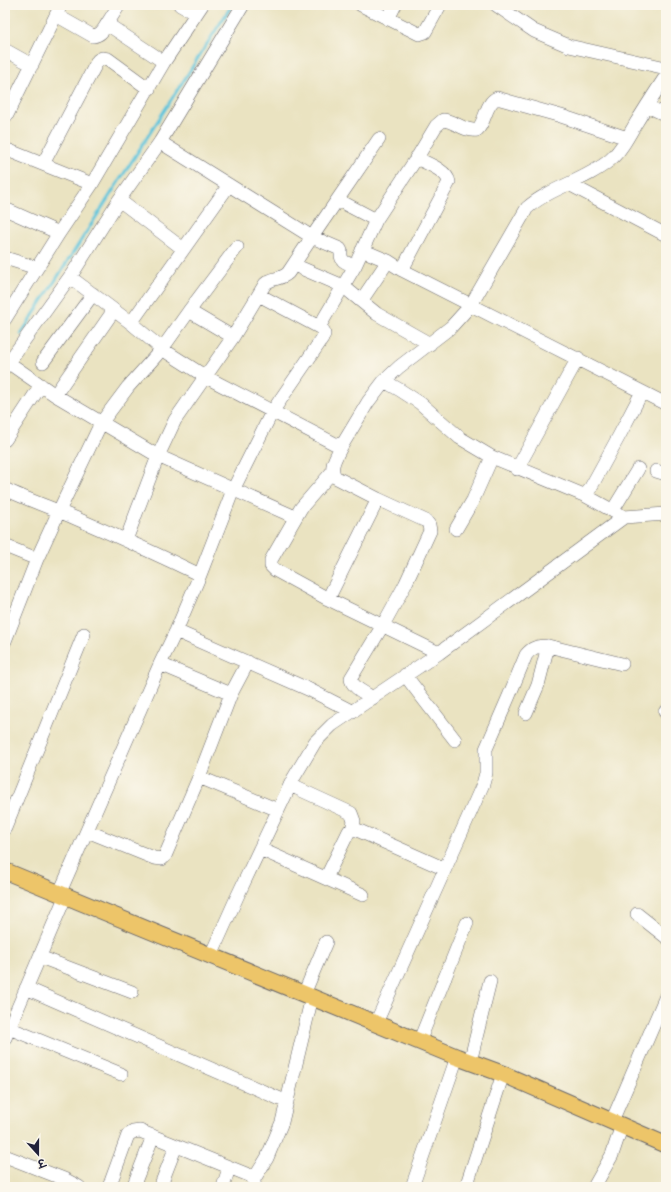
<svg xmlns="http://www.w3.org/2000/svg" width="671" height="1192" font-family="'Gochi Hand','Playpen Sans Deva',sans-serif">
  <rect width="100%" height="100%" fill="#fbf7ec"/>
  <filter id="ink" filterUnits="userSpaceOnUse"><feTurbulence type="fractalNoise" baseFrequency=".025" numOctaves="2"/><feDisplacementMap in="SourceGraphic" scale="8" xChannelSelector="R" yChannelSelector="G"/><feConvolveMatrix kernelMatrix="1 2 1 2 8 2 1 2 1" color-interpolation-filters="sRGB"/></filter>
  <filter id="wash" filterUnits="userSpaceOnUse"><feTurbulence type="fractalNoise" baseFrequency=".012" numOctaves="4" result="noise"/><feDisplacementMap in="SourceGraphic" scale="16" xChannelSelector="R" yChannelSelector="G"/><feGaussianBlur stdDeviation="0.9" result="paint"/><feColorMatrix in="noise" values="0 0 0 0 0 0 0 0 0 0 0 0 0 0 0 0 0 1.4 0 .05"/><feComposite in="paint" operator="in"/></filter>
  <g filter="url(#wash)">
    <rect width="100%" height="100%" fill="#eae3c1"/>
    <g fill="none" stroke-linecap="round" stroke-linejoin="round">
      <path stroke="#5fc5dc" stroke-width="3" d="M21,334L232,5"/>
    </g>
  </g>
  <g filter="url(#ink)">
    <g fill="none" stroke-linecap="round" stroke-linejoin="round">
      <g stroke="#68666a" stroke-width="14">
        <path id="minor" d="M119,5L107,24L164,62
          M180,5L196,14
          M361,5L419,34L425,32L440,5
          M496,5L534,31L569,46L666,68
          M56,15L93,36C101,35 103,30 107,24
          M388,19L395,5
          M5,50L32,65
          M647,106L666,115
          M7,115L61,5
          M160,142L312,237L340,249L341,251C340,262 345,262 355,266
          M5,149L92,184
          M43,164L98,60L102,58L108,59L149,89
          M569,184L666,235
          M119,200L182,248
          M338,200L376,220
          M5,209L59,233
          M362,250L388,261L402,270L666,404
          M5,258L37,268
          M294,265L343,286L361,301L388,261
          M402,270L449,182C447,170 426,163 416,158
          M70,277L131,323L162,349L206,377L341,447L368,402L384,381L399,367L451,327L471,305L527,208C551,187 585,181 610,160C621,151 629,135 636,123C646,107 656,91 666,76
          M259,295L319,327L355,266L376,220L418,156L436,126L443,120C455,121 465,132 477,130C486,122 485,103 497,98L561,116L627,138
          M361,301L377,314L430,344
          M5,319L59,233L92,184L164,62L202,5
          M131,323L229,185
          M233,337L189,311L237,247
          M43,362L93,294
          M9,363L55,395L158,456L295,517
          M5,367L74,271L119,200L160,142L243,5
          M384,381L400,390L420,403L460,438L492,457L586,496L624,517
          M55,395L114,310
          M5,440L41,385
          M341,447C336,457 329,467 335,477L378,499L426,521L429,525L430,531L405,585L383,625L351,678C351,687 365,693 373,698
          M517,469L578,358
          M656,471L666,474
          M332,472L301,508L271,560V566L275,570L328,599L439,653
          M5,489C28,500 52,508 75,518C117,536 159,555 200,575
          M586,496L619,436L642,392
          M613,510L638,469
          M456,529L473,500L492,457
          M126,540L158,456L175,420L233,337L265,284C272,277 281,280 288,273L312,237L379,139
          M5,546L37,559
          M328,599L378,499
          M176,631L308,689L353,712
          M5,641L37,559L59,511L101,423L128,387L162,349L189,311
          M160,664L231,694
          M405,675L455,740
          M665,712L666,713
          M526,713L538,685L548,646
          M199,777L278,810
          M290,785L351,813L354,821L352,830
          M5,828L84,634
          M87,831L154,858L162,859L165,856L199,777L231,694L248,662
          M260,849L363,895
          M445,869L483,784L486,773V749L509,696L526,655C532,647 538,646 548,646L622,664
          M326,878L349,831L355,829L445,869L376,1023
          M60,892L160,664L176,631L200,575L233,490L272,412L322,339L324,334L323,330L319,327
          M637,914L666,937
          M211,955L237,897L293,779L315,742L332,725L439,653L624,517L666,514
          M40,957L132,992
          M26,988L287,1102
          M304,994L326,942
          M9,1028L121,1074
          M5,1038L66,895
          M419,1042L467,923
          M470,1062L490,981
          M612,1121L666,996
          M5,1156L64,1179L79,1187
          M254,1179L267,1158L282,1122L312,997
          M109,1187L128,1135L133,1132L140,1131L251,1176C254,1179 255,1182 254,1187
          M133,1187L153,1136
          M160,1187L176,1146
          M223,1187L229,1168
          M412,1187L457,1057
          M466,1187L503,1074
          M594,1187L612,1155L622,1125"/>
      </g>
      <g stroke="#68666a" stroke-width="18">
        <path id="major" d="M5,871L457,1057L503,1074L666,1145"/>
      </g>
      <use href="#minor" stroke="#fff" stroke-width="13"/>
      <use href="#major" stroke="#edc569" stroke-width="16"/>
    </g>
  </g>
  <rect width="671" height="1192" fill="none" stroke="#fbf7ec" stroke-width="20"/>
  <g transform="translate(38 1154) rotate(159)" stroke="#fbf7ec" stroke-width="3" paint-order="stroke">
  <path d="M0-3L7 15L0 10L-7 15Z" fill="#22223b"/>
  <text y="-6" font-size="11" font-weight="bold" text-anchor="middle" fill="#22223b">उ</text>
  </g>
</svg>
